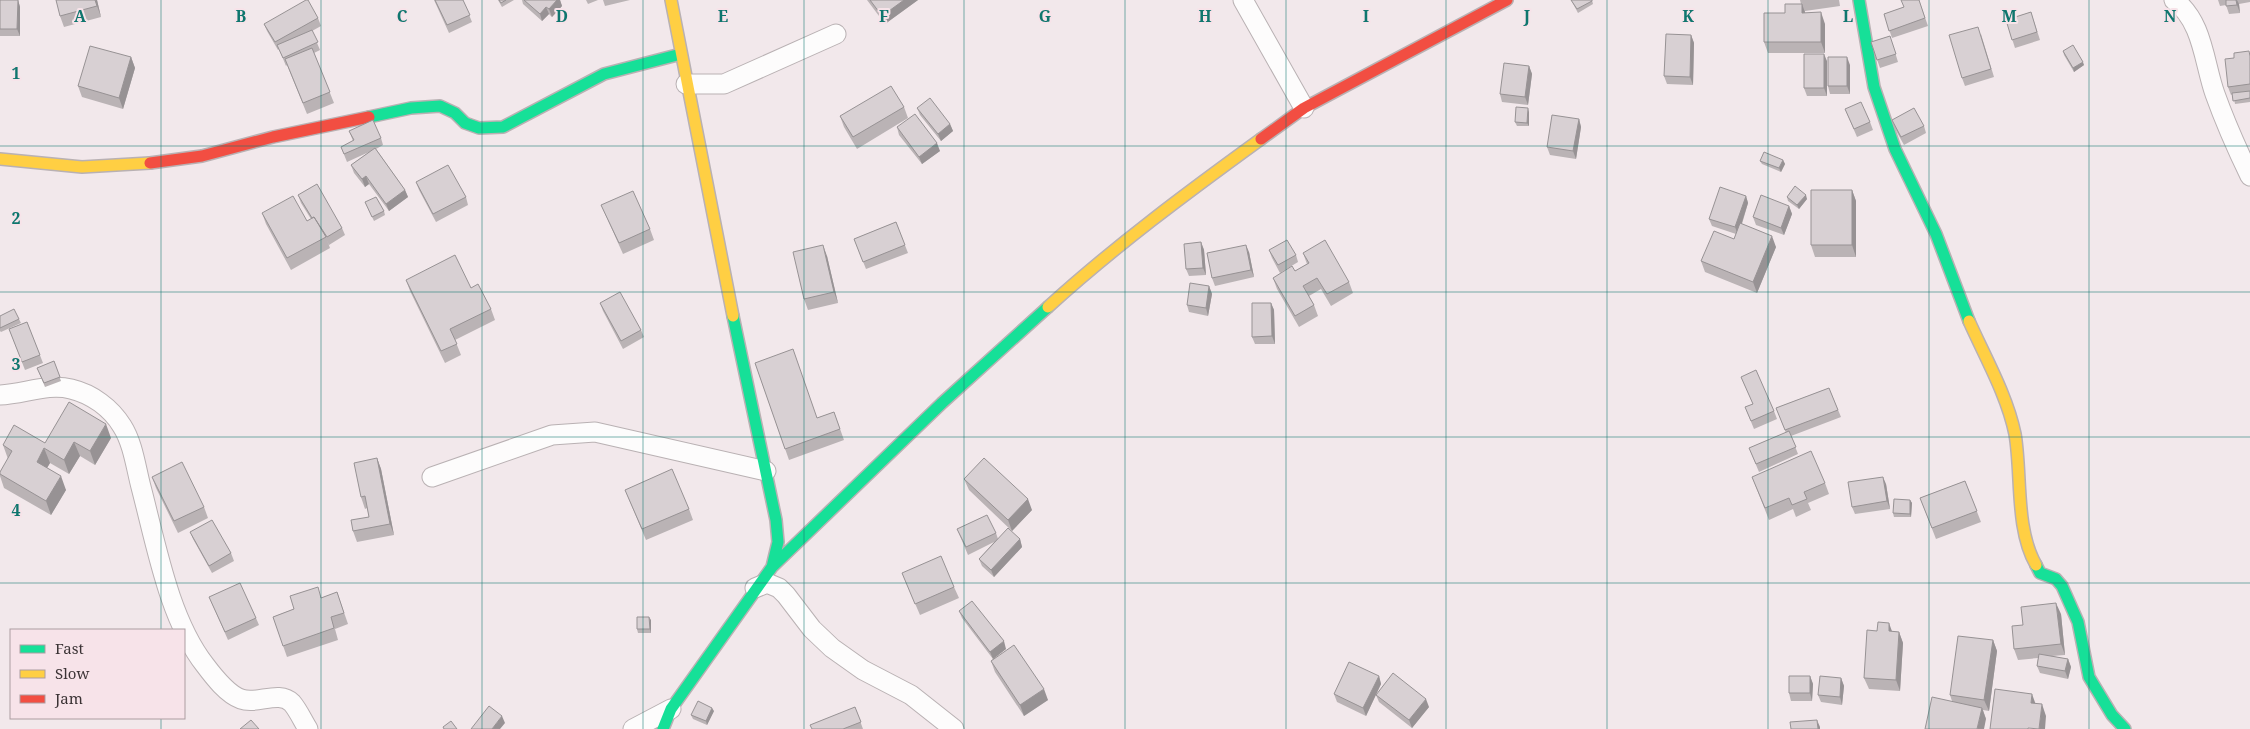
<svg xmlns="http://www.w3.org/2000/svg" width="2250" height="729" font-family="'Noto Serif',serif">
  <rect width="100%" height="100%" fill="#f2e8eb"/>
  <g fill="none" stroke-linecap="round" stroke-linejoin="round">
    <g stroke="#b9b1b3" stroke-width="21">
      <path id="street" d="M1243,0L1304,108
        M2174,0C2203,21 2204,63 2215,94C2225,122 2237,149 2250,176
        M686,84H724L836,34
        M0,395C24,394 48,383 71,389C92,394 111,408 122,426C133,443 136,468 141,487C156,544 169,619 205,665C214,677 227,694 241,699C257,705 279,690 292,703C298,710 303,721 308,729
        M432,477L552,435L595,432L766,471
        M755,588L767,583L779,588L786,595L812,629L832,648L863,670L911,695L954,729
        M633,729L671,709"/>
    </g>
    <g stroke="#b9b1b3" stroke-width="14">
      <path id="fast" d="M1859,0L1874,87L1895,149L1936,234L1969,321
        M369,117L411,108L440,106L455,113L465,123L479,128L503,127L604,74L681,54
        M2036,565L2040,573L2056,579L2062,586L2078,622L2089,677L2112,715L2125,729
        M772,567L942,403L1048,307
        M663,729L671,709L772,567L778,542L776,520L733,316"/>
    </g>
    <g stroke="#b9b1b3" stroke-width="14">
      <path id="slow" d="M671,0L733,316
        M0,159L82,167L150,163
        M1048,307C1115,246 1188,192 1261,139
        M1969,321C1985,357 2007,395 2015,434C2022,474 2015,529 2036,565"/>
    </g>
    <g stroke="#b9b1b3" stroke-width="14">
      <path id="jam" d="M1261,139L1304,108L1507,0
        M150,163L202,156L273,137L369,117"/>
    </g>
    <use href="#street" stroke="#fdfcfc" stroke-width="19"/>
    <use href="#fast" stroke="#16e098" stroke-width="11"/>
    <use href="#slow" stroke="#ffcf43" stroke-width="11"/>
    <use href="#jam" stroke="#f24e42" stroke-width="11"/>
  </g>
  <path fill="#bab3b5" d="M0,0H18L20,7V36H0Z
    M97,0L101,17L64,27L60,16Z
    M434,0H463L472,22L449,33Z
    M498,0H514L502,7Z
    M522,0H560L562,6L552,17L549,14L542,21L523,4Z
    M586,0H598L588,4Z
    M603,0H630L605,6Z
    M867,0H918L885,24Z
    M1571,0H1592L1593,4L1578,13Z
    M1800,0H1839L1840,6L1805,11V13L1825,24V53H1768L1764,42L1785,13L1801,4Z
    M1919,0L1928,26L1892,38L1884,14L1904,7Z
    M2218,0H2250V2L2239,4L2240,13L2229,14L2226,5L2220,6Z
    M2031,12L2040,40L2015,48L2006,20Z
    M318,18L321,26L312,31L320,50L314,53L334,103L307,114L287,65L286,66L279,49L278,50L267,31L264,24Z
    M1981,34L1994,77L1965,86L1962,78Z
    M1691,35L1694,43L1693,85L1667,84L1664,76Z
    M1890,36L1898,62L1880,68L1871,42Z
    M2063,51L2084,65L2074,72L2064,55Z
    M2250,54V102L2235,104L2233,94L2231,95L2228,87L2234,58Z
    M131,57L135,68L123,109L82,97L78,86Z
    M1827,61V96H1807L1804,88Z
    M1850,65V94H1830L1828,86Z
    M1529,66L1532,74L1528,105L1502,102L1500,94Z
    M904,107L908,118L857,149L844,127L840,116Z
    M917,108L950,124L953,131L941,141L920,115Z
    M1845,109L1870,122L1873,130L1857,137Z
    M1529,112V126H1517L1515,122Z
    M1579,119L1581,127L1576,159L1550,155L1547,147Z
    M1892,120L1924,126L1926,133L1904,145L1894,127Z
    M897,127L940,151L922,164L899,135Z
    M349,131L381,138L383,145L376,149L405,190L408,197L389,211L369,184L365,187L354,173L351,165L369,152L347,162L341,147L353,141Z
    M1783,160L1785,164L1781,172L1762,164L1760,161Z
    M416,182L466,197L468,205L436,222L419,190Z
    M1852,190L1856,201V257H1815L1811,245Z
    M298,195L342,228L345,235L329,245L327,240L330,248L291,270L266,224L262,213L307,221L311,219L301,203Z
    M1746,196L1748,203L1742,224L1776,247L1757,293L1705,272L1701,261L1734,239L1736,234L1712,226L1709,219Z
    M1787,197L1807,199L1799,209L1788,201Z
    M365,202L384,211L385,215L374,221Z
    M601,205L650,229L654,240L623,254L606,216Z
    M1789,206L1792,214L1784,235L1756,225L1753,217Z
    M896,222L908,253L866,269L854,239Z
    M1201,242L1204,250L1206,275L1189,276L1186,269Z
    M1269,250L1296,255L1298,262L1280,273L1272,258Z
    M1249,252L1254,277L1215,286L1212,278Z
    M1303,253L1349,282L1353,293L1331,306L1321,289L1309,296L1314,305L1318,316L1299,327L1277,289L1273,278L1295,271L1307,264Z
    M827,256L838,303L808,310L804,299Z
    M406,280L471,288L491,309L495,320L455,340L461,355L445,363L410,291Z
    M1209,286L1212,294L1208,316L1189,312L1187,305Z
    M600,303L641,330L644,337L623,349L603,311Z
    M1271,303L1274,310L1275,344H1255L1252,337Z
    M0,316L19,319L21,323L1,332L0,331Z
    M27,322L43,363L25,370L9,329Z
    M54,361L61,381L45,387L37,368Z
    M755,363L817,418L834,412L844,440L789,460Z
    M1741,377L1774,411L1777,419L1754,429L1745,407L1753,404Z
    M1829,388L1841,417L1791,436L1798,454L1759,472L1749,448L1786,433L1776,408Z
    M111,438L95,465L80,456L69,474L50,463L47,468L66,490L51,515L4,488L0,476V472L8,459L3,445L45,443Z
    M377,458L381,469L394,535L357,542L353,531L369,517L367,508L365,509L361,497Z
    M152,477L204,507L208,518L178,533L156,488Z
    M1752,477L1825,483L1829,494L1808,503L1811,510L1796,517L1793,509L1769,520Z
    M964,479L1032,510L1012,531L969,490Z
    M1965,481L1981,522L1936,539L1920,498Z
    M1886,484L1890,509L1855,514L1852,507Z
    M625,490L689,509L693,520L646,540Z
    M1910,500L1912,503L1911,517H1894L1893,513Z
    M957,529L996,533L998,539H1020L1022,547L994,577L982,566L979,559L994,542L968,555Z
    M190,532L231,553L234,561L212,573L193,539Z
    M902,573L954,587L959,598L920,615Z
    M337,592L348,624L335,629L338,640L287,657L273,617Z
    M209,597L256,618L259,625L228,640Z
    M959,611L1006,649L996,657L1048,700L1024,716L995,672L991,661L993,659L962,618Z
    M2061,614L2065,655L2052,656L2068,659L2071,667L2068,679L2040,673L2037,666L2038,658L2018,660L2014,649L2023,625Z
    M651,620V633H638L637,629Z
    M1892,631L1899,632L1903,643L1900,691L1869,689L1864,678Z
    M1993,640L1997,651L1989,711L1983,710L1986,719L1952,701L1950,695Z
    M1379,676L1381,684L1366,716L1337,702L1334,694Z
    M1810,676L1813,684L1812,701H1791L1789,693Z
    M1841,678L1844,686L1842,705L1821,702L1818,695Z
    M1376,695L1429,707L1412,728L1379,702Z
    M855,707L863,729H812Z
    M714,711L707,725L693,719L691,715Z"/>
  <path fill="#979294" d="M18,0L20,7V36L17,29Z
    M95,0H97L101,17L97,6Z
    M557,0H560L562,6L552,17L549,9Z
    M904,0H918L885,24L882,16Z
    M2236,0H2237L2239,4L2240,13L2237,5Z
    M1802,4L1806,15L1802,13Z
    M546,7L549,14L542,21L540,14Z
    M1821,12L1825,24V53L1821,42Z
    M1691,35L1694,43L1693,85L1690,77Z
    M1824,54L1827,61V96L1824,88Z
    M131,57L135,68L123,109L119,98Z
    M1847,57L1850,65V94L1847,86Z
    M2083,62L2084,65L2074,72L2073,68Z
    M1529,66L1532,74L1528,105L1525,97Z
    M1528,108L1529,112V126L1527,123Z
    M1579,119L1581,127L1576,159L1573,151Z
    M950,124L953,131L941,141L938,134Z
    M937,143L940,151L922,164L919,157Z
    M1783,160L1785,164L1781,172L1779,168Z
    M366,176L369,184L365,187L362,179Z
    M405,190L408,197L389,211L386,204Z
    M1852,190L1856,201V257L1852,245Z
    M1806,195L1807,199L1799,209L1797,205Z
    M1746,196L1748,203L1738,235L1735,227Z
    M1789,206L1792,214L1784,235L1781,228Z
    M1772,236L1776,247L1757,293L1753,282Z
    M1201,242L1204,250L1206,275L1203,268Z
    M823,245L827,256L838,303L834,292Z
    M1246,245L1249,252L1254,277L1251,270Z
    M1209,286L1212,294L1208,316L1206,308Z
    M1271,303L1274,310L1275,344L1272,336Z
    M106,424L111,438L95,465L90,451Z
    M74,442L80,456L69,474L64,460Z
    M44,448L50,463L42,476L37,462Z
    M377,458L381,469L394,535L390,524Z
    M61,476L66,490L51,515L46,501Z
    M1883,477L1886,484L1890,509L1887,501Z
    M1028,499L1032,510L1012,531L1008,520Z
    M1910,500L1912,503L1911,517L1910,514Z
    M1020,539L1022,547L994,577L991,570Z
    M2056,603L2061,614L2065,655L2061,644Z
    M649,617L651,620V633L650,629Z
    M1889,623L1893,634L1889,631Z
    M1899,632L1903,643L1900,691L1896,680Z
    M1993,640L1997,651L1989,711L1984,700Z
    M1004,641L1006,649L993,659L990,652Z
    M2068,659L2071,667L2068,679L2065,671Z
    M1379,676L1381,684L1366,716L1363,708Z
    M1810,676L1813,684L1812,701L1810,693Z
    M1841,678L1844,686L1842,705L1840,697Z
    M1044,689L1048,700L1024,716L1020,705Z
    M2032,694L2036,705L2031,703Z
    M1426,699L1429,707L1412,728L1409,720Z
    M2042,704L2046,716L2045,729H2039Z
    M712,708L714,711L707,725L706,721Z
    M1982,708L1986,719L1984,729H1977Z
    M502,716L505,723L500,729H492Z
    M1817,720L1820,727V729H1818Z"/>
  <path fill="#d8d0d3" stroke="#979294" d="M0,0H18L17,29H0Z
    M56,0H95L97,6L60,16Z
    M306,0H308L318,18L275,42L264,24Z
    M435,0H463L470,15L447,25Z
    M499,0H506L501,3Z
    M524,0H557L549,9L546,7L540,14Z
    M870,0H904L882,16Z
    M1571,0H1592V1L1577,9Z
    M1901,0H1919L1925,18L1889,31L1884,14L1904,7Z
    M2226,0H2236L2237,5L2226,6Z
    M1785,4H1802V13L1821,12V42H1764V13H1785Z
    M2031,12L2037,32L2012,40L2006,20Z
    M1978,27L1991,69L1962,78L1949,35Z
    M312,30L318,42L283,58L277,45Z
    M1666,34L1691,35L1690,77L1664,76Z
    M1890,36L1896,54L1877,60L1871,42Z
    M2073,45L2083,62L2073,68L2063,51Z
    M90,46L131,57L119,98L78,86Z
    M312,48L330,92L303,103L285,59Z
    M2249,51L2250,56V84L2228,87L2225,59L2234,58V53Z
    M1804,54H1824V88H1804Z
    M1828,57H1847V86H1828Z
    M1504,63L1529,66L1525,97L1500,94Z
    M891,86L904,107L853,137L840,116Z
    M2250,91V98L2233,101L2232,93Z
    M930,98L950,124L938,134L917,108Z
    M1861,102L1870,122L1854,129L1845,109Z
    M1516,107L1528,108L1527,123L1515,122Z
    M1914,108L1924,126L1901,137L1892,120Z
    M915,114L937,143L919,157L897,127Z
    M1552,115L1579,119L1573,151L1547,147Z
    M373,120L381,138L344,154L341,147L354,140L349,131Z
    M375,148L405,190L386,204L366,176L362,179L351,165Z
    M1764,152L1783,160L1779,168L1760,161Z
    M448,165L466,197L433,214L416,182Z
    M317,184L342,228L327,237L314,217L312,218L298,195Z
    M1795,186L1806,195L1797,205L1787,197Z
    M1720,187L1746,196L1735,227L1709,219Z
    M1811,190H1852V245H1811Z
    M633,191L650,229L619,243L601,205Z
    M1761,195L1789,206L1781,228L1753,217Z
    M293,196L307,221L314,217L326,237L287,258L262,213Z
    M376,197L384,211L372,217L365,202Z
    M896,222L905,245L863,262L854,239Z
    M1740,223L1772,236L1753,282L1701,261L1714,231L1734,239Z
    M1287,240L1296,255L1278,265L1269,250Z
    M1325,240L1349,282L1327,294L1317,278L1303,286L1314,305L1295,316L1273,278L1292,266L1295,271L1309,263L1303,253Z
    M1201,242L1203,268L1186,269L1184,244Z
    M823,245L834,292L804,299L793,252Z
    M1246,245L1251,270L1212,278L1207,253Z
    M455,255L471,288L478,284L491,309L450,329L457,344L441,351L406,280Z
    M1190,283L1209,286L1206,308L1187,305Z
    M620,292L641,330L621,341L600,303Z
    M1252,303H1271L1272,336L1252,337Z
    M14,309L19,319L0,328V316Z
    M27,322L40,355L22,362L9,329Z
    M793,349L817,418L834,412L840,429L785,449L755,363Z
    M54,361L60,377L44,383L37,368Z
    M1756,370L1774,411L1751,421L1745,407L1753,404L1741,377Z
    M1829,388L1838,410L1785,430L1776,408Z
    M69,402L106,424L90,451L74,442L64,460L44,448L37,462L61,476L46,501L0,474V472L12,451L3,445L14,425L45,443Z
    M1789,431L1796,447L1756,464L1749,448Z
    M1811,451L1825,483L1804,492L1807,499L1792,505L1789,498L1765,508L1752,477Z
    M377,458L390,524L353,531L351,520L369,517L365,496L361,497L354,463Z
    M984,458L1028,499L1008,520L964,479Z
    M182,462L204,507L174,521L152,477Z
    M672,469L689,509L642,529L625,490Z
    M1883,477L1887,501L1852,507L1848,482Z
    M1965,481L1977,511L1932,528L1920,498Z
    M1894,499L1910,500V514L1893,513Z
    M987,515L996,533L966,547L957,529Z
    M212,520L231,553L209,566L190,532Z
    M1008,528L1020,539L991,570L979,559Z
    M941,556L954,587L915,604L902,573Z
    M240,583L256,618L225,632L209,597Z
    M318,587L321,598L337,592L344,613L331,617L334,628L283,646L273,617L294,609L290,596Z
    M972,601L1004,641L990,652L959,611Z
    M2056,603L2061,644L2014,649L2012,626L2023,625L2021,607Z
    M637,617H649L650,629H637Z
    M1878,622L1889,623V631L1899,632L1896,680L1864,678L1867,630L1877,631Z
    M1958,636L1993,640L1984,700L1950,695Z
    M1014,645L1044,689L1020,705L991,661Z
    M2039,654L2068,659L2065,671L2037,666Z
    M1349,662L1379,676L1363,708L1334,694Z
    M1393,673L1426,699L1409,720L1376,695Z
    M1789,676H1810V693H1789Z
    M1820,676L1841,678L1840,697L1818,695Z
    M1995,689L2032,694L2031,703L2042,704L2039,729L2028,728V729H1990Z
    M1932,697L1982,708L1977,729H1925Z
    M698,701L712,708L706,721L691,715Z
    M489,706L502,716L492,729H471Z
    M855,707L861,722L843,729H812L810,725Z
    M251,720L259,729H240Z
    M1817,720L1818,729H1791L1790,722Z
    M451,721L457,729H444L443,727Z"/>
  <path fill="none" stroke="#0f766e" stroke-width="1" stroke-opacity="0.55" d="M161,0V630M321,0V729M482,0V729M643,0V729M804,0V729M964,0V729M1125,0V729M1286,0V729M1446,0V729M1607,0V729M1768,0V729M1929,0V729M2089,0V729M0,146H2250M0,292H2250M0,437H2250M0,583H2250M161,718V729"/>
  <g font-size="16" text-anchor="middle" font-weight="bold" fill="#0f766e" stroke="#f7e3e9" stroke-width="4" stroke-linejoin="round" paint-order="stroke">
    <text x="80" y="22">A</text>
    <text x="241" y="22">B</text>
    <text x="402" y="22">C</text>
    <text x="562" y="22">D</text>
    <text x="723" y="22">E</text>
    <text x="884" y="22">F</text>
    <text x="1045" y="22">G</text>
    <text x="1205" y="22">H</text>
    <text x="1366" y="22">I</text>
    <text x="1527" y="22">J</text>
    <text x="1688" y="22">K</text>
    <text x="1848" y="22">L</text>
    <text x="2009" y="22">M</text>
    <text x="2170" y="22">N</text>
    <text x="16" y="79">1</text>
    <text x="16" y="224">2</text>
    <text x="16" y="370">3</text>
    <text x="16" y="516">4</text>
  </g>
  <rect x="10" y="629" width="175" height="90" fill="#f7e3e9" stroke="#ac9da1"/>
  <rect x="20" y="645" width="25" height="8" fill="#16e098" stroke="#ac9da1"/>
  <text x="55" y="654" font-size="15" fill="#3b3335">Fast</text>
  <rect x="20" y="670" width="25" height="8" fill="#ffcf43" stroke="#ac9da1"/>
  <text x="55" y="679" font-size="15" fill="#3b3335">Slow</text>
  <rect x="20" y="695" width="25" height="8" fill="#f24e42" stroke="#ac9da1"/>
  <text x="55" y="704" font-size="15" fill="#3b3335">Jam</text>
</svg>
